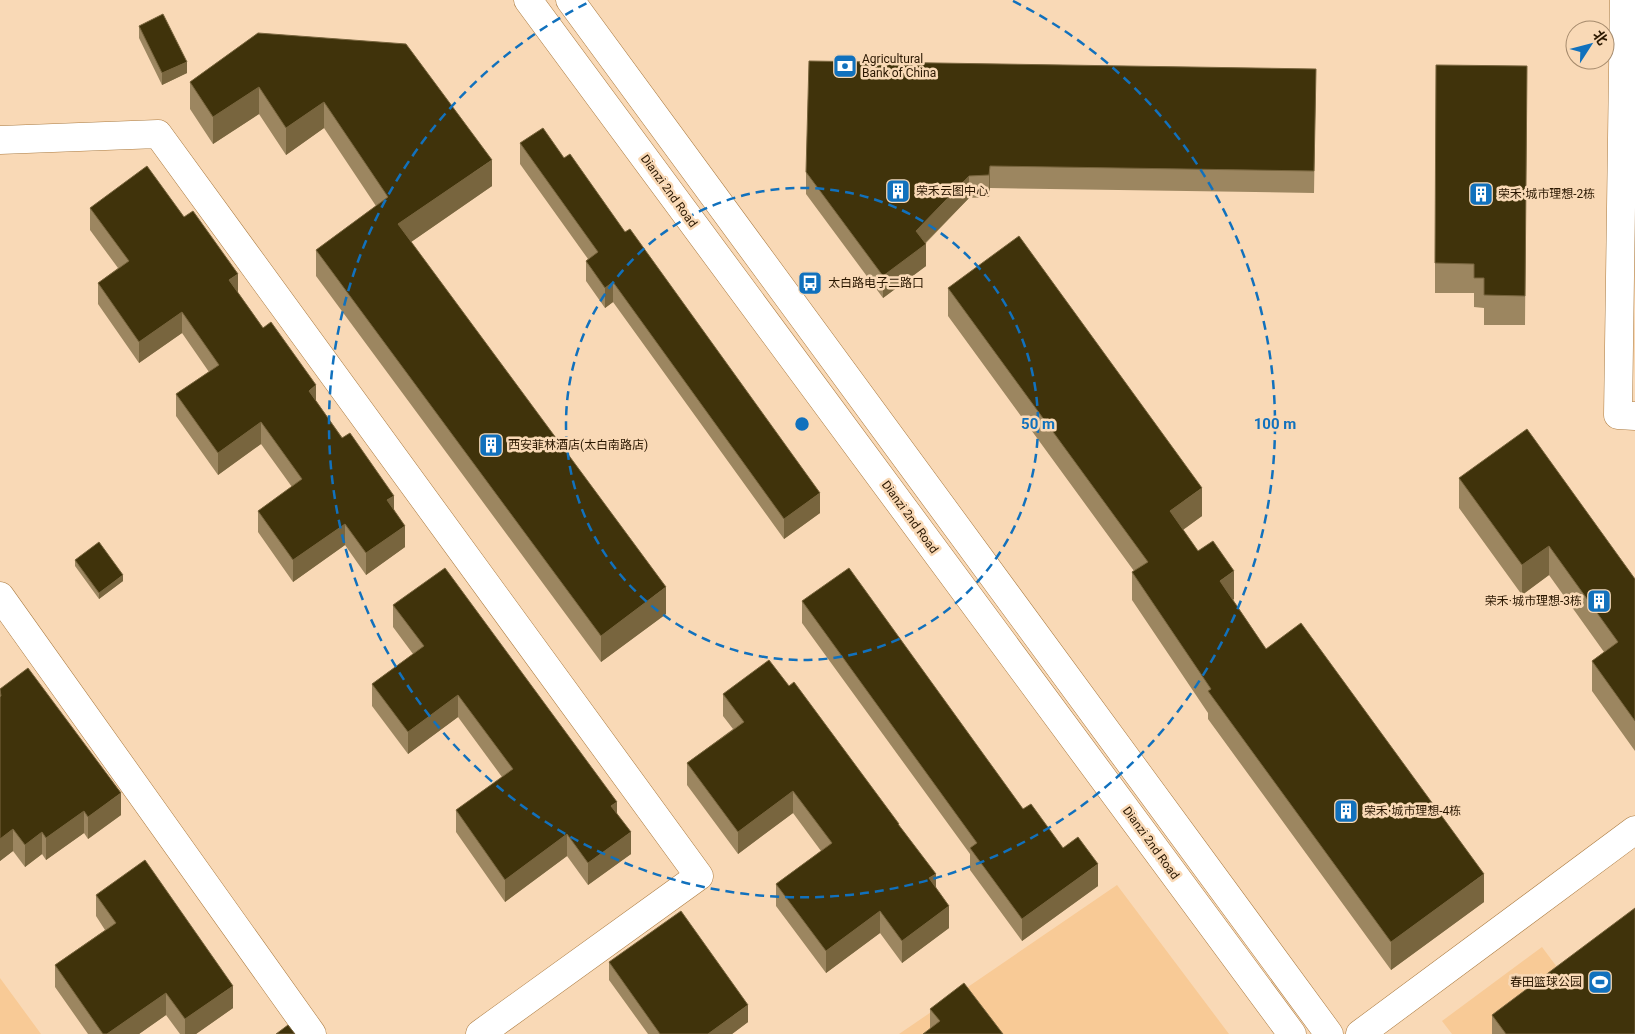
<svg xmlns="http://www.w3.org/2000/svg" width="1635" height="1034" font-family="Roboto,'Noto Sans SC',sans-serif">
  <rect width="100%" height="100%" fill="#f9d9b6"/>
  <path fill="#f8ca96" d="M1117,885L1229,1034H899Z
    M1542,947L1607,1034H1452L1442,1021Z
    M0,978L41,1034H0Z"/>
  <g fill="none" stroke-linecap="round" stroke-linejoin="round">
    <g stroke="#ab7b40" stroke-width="29">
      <path id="minor" d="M1624,0L1618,415L1635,416
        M0,140L158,134L699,876L480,1034
        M0,596L312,1034
        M1360,1034L1635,830"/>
    </g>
    <g stroke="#ab7b40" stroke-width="29">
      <path id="major" d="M528,0L1292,1034
        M570,0L1329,1034"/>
    </g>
    <use href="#minor" stroke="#fff" stroke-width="28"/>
    <use href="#major" stroke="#fff" stroke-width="28"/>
  </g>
  <path fill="#9c8660" d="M139,26L187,73L162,85L139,38Z
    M258,33L492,186L411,242L666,614L601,662L316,276V250L376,206L324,128L286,155L259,114L213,144L190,109V82Z
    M1527,66L1525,325H1484V308L1474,307V293H1435V263Z
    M1316,69L1314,193L990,188L989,197L969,198L926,243V266L883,298L806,194V172Z
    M520,143L820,513L784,539L613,302L605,308L586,281V261L588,259L520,164Z
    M90,208L238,293L394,509L405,547L366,575L345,545L293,582L258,532V511L292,487L261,444L218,475L176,416V394L209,372L182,333L139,363L98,304V283L118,268L90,230Z
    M948,288L1202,516L1183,530L1198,551L1234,599L1233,600L1266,649L1484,902L1391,970L1208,719V713L1132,600V572L1134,571L948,316Z
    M1459,478L1635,579V751L1592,691V661L1604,652L1549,575L1522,595L1459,508Z
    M75,560L123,581L99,599L75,566Z
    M802,601L1023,809L1063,848L1098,886L1022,941L970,870V854L802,623Z
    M393,605L617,813L631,854L588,885L567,856L505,902L456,832V810L502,777L458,717L408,754L372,706V684L413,654L393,627Z
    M789,686L899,826L936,887L949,928L902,963L880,933L826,973L776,906V884L821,851L793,813L738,854L687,785V763L733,729L723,716V694Z
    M0,689L121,815L88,839L84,833L46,860L42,854L25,867L13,851L0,861Z
    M96,895L233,1008L196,1034H180L166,1015L139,1034H88L55,987V965L105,930L96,916Z
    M609,962L748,1022L732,1034H648L609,980Z
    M930,1009L1003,1034L930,1029Z
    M1492,1015L1635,1034H1492Z"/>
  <path fill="#78653e" d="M187,62V73L162,85V73Z
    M259,87V114L213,144V117Z
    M324,102V128L286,155V128Z
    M492,160V186L398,251V224Z
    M990,166V188L989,197V175Z
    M969,176V198L920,248L926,244V266L883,298V276L916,231Z
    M238,274V296L229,280Z
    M613,282V302L605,308V288Z
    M182,312V333L139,363V342Z
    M316,385V407L309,391Z
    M261,422V444L218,475V453Z
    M1202,488V516L1170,539V511Z
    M820,493V513L784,539V519Z
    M394,496V517L387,500Z
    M345,524V545L293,582V560Z
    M405,526V547L366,575V553Z
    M1549,546V575L1522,595V565Z
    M1234,571V599L1220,609V581Z
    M123,575V581L99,599V593Z
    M666,587V614L601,662V636Z
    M458,695V717L408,754V732Z
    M793,791V813L738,854V832Z
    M121,793V815L88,839V817Z
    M617,802V823L611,806Z
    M84,811V833L46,860V838Z
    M13,829V851L0,861V839Z
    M42,832V854L25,867V845Z
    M631,832V854L588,885V863Z
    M567,834V856L505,902V880Z
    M1098,864V886L1022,941V919Z
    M936,874V896L929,878Z
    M1484,874V902L1391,970V942Z
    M949,906V928L902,963V941Z
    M880,911V933L826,973V951Z
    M233,986V1008L196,1034H185V1019Z
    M166,993V1015L139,1034H107Z
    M748,1005V1022L732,1034H708Z"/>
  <path fill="#40330b" stroke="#78653e" d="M163,14L187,62L162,73L139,26Z
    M258,33L406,44L492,160L398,224L666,587L601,636L316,250L388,197L324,102L286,128L259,87L213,117L190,82Z
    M809,61L1316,69L1314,171L990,166L989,175L969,176L916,231L926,244L883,276L806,172Z
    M1436,65L1527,66L1525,296L1484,295V278H1474V264L1435,263Z
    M543,128L564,158L570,154L625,232L630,229L820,493L784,519L613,282L605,288L586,261L598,252L520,143Z
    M147,166L184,217L193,211L238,274L229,280L263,328L271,322L316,385L309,391L342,438L350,433L394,496L387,500L405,526L366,553L345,524L293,560L258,511L302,479L261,422L218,453L176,394L219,365L182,312L139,342L98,283L129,261L90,208Z
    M1019,236L1202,488L1170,511L1198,551L1213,541L1234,571L1220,581L1266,649L1301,623L1484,874L1391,942L1208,691L1211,689L1132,572L1148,562L948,288Z
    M1527,429L1635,579V721L1592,661L1618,642L1549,546L1522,565L1459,478Z
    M99,542L123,575L99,593L75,560Z
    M445,568L617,802L611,806L631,832L588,863L567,834L505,880L456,810L513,769L458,695L408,732L372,684L424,646L393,605Z
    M849,568L1023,809L1031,804L1063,848L1078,837L1098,864L1022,919L970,848L977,843L802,601Z
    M769,660L789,686L794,682L899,824H898L936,874L929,878L949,906L902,941L880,911L826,951L776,884L832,843L793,791L738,832L687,763L744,722L723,694Z
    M28,668L121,793L88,817L84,811L46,838L42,832L25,845L13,829L0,839V697L1,696L0,689Z
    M145,860L233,986L185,1019L166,993L107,1034H103L55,965L116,923L96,895Z
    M1635,908V1034H1506L1492,1015Z
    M681,911L748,1005L708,1034H660L609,962Z
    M964,983L1003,1034H923L940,1021L930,1009Z
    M288,1025L295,1034H276Z"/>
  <g fill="none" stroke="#1171bd" stroke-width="2.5" stroke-dasharray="9 6">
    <circle cx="802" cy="424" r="236"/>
    <path d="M1013 1A473 473 0 1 1 591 1"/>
  </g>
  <defs>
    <g id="bank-square" transform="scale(1.25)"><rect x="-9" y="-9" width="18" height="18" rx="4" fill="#1171bd" stroke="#f9d9b6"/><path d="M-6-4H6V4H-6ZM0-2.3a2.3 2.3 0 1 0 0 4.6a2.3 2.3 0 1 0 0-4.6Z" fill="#fff"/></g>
    <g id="building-square" transform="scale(1.25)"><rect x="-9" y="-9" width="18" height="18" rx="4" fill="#1171bd" stroke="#f9d9b6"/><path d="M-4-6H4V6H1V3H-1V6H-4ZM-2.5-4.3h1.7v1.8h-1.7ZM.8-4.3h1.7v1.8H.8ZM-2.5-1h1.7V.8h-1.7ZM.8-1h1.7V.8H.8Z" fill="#fff"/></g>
    <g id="bus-square" transform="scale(1.25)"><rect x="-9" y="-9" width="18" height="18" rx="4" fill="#1171bd" stroke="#f9d9b6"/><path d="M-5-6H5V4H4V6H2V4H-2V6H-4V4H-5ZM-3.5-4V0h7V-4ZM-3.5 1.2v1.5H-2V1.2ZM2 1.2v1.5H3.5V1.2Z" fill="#fff"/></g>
    <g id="stadium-square" transform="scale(1.25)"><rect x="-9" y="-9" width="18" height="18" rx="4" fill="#1171bd" stroke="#f9d9b6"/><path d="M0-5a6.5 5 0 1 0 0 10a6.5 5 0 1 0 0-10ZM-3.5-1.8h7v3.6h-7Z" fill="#fff"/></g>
  </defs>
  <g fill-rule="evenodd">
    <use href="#bank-square" x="845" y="66"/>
    <use href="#building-square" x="898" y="191"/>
    <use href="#building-square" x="1481" y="194"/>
    <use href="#bus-square" x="810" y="283"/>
    <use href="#building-square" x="491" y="445"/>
    <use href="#building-square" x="1599" y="601"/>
    <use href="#building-square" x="1346" y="811"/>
    <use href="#stadium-square" x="1600" y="982"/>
  </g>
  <g text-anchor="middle" stroke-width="5" stroke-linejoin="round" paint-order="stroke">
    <g font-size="12" fill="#2a1700" stroke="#f9d9b6" text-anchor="start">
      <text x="862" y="63">Agricultural<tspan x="862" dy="14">Bank of China</tspan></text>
      <text x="916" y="195">荣禾云图中心</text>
      <text x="1498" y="198">荣禾·城市理想-2栋</text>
      <text x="828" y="287">太白路电子二路口</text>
      <text x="508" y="449">西安菲林酒店(太白南路店)</text>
      <text x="1582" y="605" text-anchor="end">荣禾·城市理想-3栋</text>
      <text x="1364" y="815">荣禾·城市理想-4栋</text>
      <text x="1582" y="986" text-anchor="end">春田篮球公园</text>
    </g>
    <g font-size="12" fill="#2a1700" stroke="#f9d9b6">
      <text transform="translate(669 191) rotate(54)" y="4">Dianzi 2nd Road</text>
      <text transform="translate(910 517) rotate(54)" y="4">Dianzi 2nd Road</text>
      <text transform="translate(1151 843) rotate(54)" y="4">Dianzi 2nd Road</text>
    </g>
  </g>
  <circle cx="802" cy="424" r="8" fill="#1171bd" stroke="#f9d9b6" stroke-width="2.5"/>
  <g font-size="15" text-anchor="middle" font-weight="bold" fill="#1171bd" stroke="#f9d9b6" stroke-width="5" stroke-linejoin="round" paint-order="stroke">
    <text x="1038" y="429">50 m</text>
    <text x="1275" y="429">100 m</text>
  </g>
  <g transform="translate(1590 45) rotate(54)"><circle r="24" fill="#f9d9b6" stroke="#a68b6d"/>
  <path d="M0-4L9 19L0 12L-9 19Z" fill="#1171bd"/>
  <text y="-8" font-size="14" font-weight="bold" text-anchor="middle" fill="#2a1700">北</text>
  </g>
</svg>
